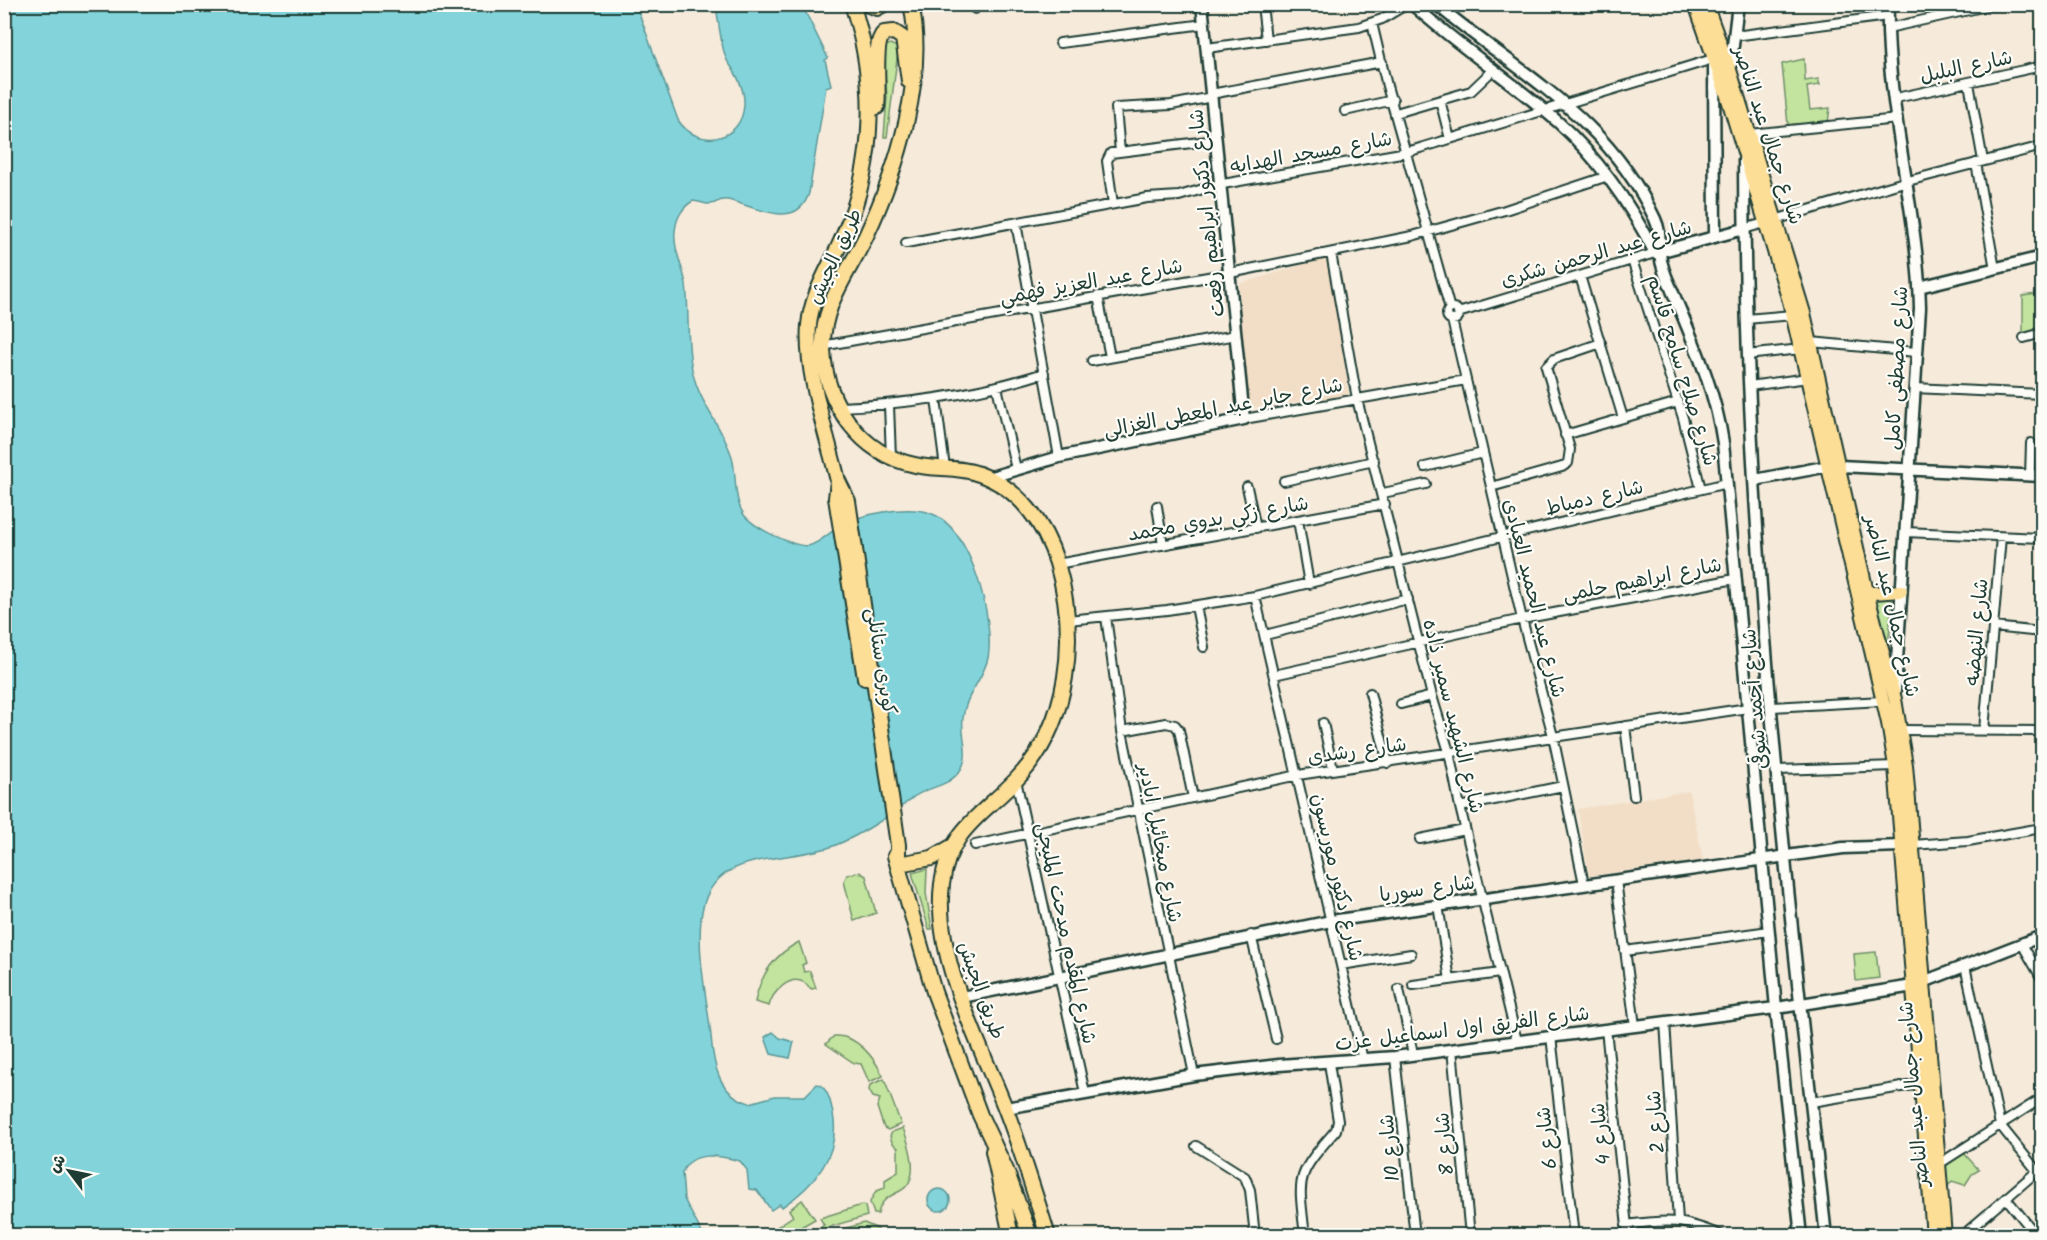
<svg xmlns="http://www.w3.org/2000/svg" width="2047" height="1240" font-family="Kalam,'Playpen Sans Arabic',sans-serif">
  <rect width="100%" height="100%" fill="#f6eada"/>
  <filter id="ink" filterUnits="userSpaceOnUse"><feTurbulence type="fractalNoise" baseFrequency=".0167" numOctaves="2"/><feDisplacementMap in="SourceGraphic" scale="12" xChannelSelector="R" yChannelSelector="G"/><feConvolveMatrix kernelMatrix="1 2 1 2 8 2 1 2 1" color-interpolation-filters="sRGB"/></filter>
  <g filter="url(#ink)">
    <path fill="#f2dec6" d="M1329,257L1349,396L1247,408L1239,284Z
      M1689,791L1703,860L1589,876L1578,809Z"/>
    <path fill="#c2e49e" stroke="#709069" stroke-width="1.5" d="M890,44L897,47L898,51L887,137H884L887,97L883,52L884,47Z
      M1804,59L1805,81L1818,79L1820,85L1807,87L1810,110L1830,108L1828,122L1788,125L1782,64Z
      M2042,293V330L2023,335V296Z
      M1892,594L1888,654L1871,598Z
      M927,869L926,893L932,929H929L912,873Z
      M859,872L866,876L876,913L854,921L844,881L847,875Z
      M799,942L806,963L802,965L804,972L810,971L816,988L812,989C809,988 808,985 805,983C790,973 772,993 769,1006L755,1002C760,975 774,955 799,942Z
      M1876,952L1879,978L1856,981L1854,954Z
      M834,1036C857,1034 875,1059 883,1076L869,1082L861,1064L854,1063L826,1044Z
      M884,1079L901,1124L888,1130L884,1128L877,1107L880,1099L873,1097L869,1090L870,1085Z
      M903,1128C909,1144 922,1180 900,1191C889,1197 881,1199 878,1214H874L870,1202L876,1191L885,1188V1180L898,1172V1148L892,1142L890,1136L892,1132Z
      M1962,1151L1979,1170L1972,1174L1965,1185L1952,1181L1941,1195L1938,1169Z
      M802,1200L815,1219L787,1235H771L768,1233L793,1216L789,1210Z
      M862,1205L865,1206L867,1216L822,1229L820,1227L824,1225L820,1218Z
      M864,1223L878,1229L875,1235H832L836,1231Z"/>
    <path fill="#83d4da" stroke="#5b9898" stroke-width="1.5" d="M5,5H636L678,120C697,150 742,142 744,105C745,90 736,73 728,62C722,54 719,24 717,13L724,5H802L828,58L825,60L831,85L826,87L809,193C797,232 754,206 728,200C720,198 718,203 711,204C705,205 699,201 693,201C682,207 676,219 675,231C673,249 683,267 686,284C690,317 685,352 696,384C705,410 724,431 732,457C737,476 733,498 744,515C754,528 792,546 808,546C820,543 829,533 839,526C860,514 907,505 930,513C971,525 995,621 988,658C983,680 965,695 963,718C960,736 972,756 959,772C947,788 924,787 911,799C892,815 860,835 836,845C786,865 708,846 701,919C697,957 707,998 711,1036C713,1063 718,1095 750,1103L775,1096H805L817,1084L821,1085C829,1093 831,1103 833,1114C841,1154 814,1186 782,1207L780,1204L771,1210L757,1190L749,1189L747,1170L740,1161C721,1156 691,1149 682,1173L684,1199L703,1235L5,1236Z
      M773,1032L780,1038L794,1042L790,1058L771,1054L765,1037Z
      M928 1200a11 11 0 1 1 22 0a11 11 0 1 1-22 0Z"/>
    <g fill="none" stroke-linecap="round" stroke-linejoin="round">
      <g stroke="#1f3d34" stroke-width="12">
        <path id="street" d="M975,4V9
          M1262,4L1266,40
          M1372,23L1387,86L1450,309
          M1888,28L1996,4
          M1735,33L1742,35L1888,16
          M1060,43L1204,24
          M1207,48L1359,27L1382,19L1407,4
          M1969,83L1983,161
          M1211,94L1382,62
          M1896,98L2042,66
          M1440,100L1450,139
          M1345,111L1393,100
          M1396,113L1471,91L1493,70
          M1749,134L1898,119
          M1120,152L1116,108L1171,105L1212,97
          M1976,163L1995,269
          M1113,204L1107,161L1111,153L1216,140
          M1016,223L1059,457
          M1744,229L1904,182L2042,146
          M906,243L1147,198L1179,196L1217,185L1407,152L1713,59
          M1331,253L1357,399L1432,696L1449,752L1460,807L1517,1041
          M1632,260L1683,418L1701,489
          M1580,276L1623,418
          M1098,296L1110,357
          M1447 314a6 6 0 1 1 12 0a6 6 0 1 1-12 0Z
          M1458,313L1655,253
          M1746,319L1793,315
          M1452,320L1522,619L1553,736L1584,884
          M2024,338L2042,333
          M1811,342L1916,352
          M822,346L1230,273L1412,236L1505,210L1608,176
          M1747,355L1801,349
          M1092,361L1236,335
          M1749,386L1808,378
          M997,387L1016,469
          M1914,388L2042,394
          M936,399L945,468
          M889,405L891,458
          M839,407C909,404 976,395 1044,373
          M1244,419L1466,380
          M1565,435L1678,402
          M1425,467L1483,453
          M2030,476L2031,443
          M1284,481L1374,461
          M1247,487L1256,528
          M1491,487L1562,467L1568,463L1570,449L1546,367L1554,359L1601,343
          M1383,493L1426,484
          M1157,506L1163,545
          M1298,520L1309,584
          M1905,532L2042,538
          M1057,564L1385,504
          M1255,596L1363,1060
          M1196,606L1204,647
          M1106,617L1122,731L1194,1075
          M1068,620L1167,610L1255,596L1727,483
          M1993,627L2042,632
          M1265,635L1408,599
          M1274,675L1522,619L1735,579
          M1370,693L1388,763
          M1401,704L1432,696
          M1772,707L1883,701
          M1323,723L1333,769
          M1625,726L1634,796
          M1901,730L2042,731
          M1984,730L2001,537
          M1122,731L1166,723L1175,725L1179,730L1193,798
          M1778,770L1895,766
          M1016,780L1085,1093
          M1460,807L1563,786
          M1420,839L1465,830
          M975,845L1298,775L1748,708
          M1912,845L1968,841L2042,828
          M1616,880L1635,1026
          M1438,905L1450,980
          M1251,935L1276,1039
          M2022,944L2042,979
          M1625,951L1769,931
          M1341,965L1411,954
          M1965,966L2000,1125L2042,1177
          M1413,985L1500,973
          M1399,989L1413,1054
          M1665,1022L1678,1221
          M1606,1029L1628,1236
          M1551,1036L1574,1236
          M1452,1049L1470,1236
          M1395,1057L1415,1236
          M1811,1102L1920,1084
          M1196,1146L1245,1177L1250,1190L1255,1236
          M1939,1164L2042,1098
          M2006,1198L2037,1236
          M1626,1225C1670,1219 1682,1219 1723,1236
          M1305,1236C1298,1175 1295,1177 1336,1130L1338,1121L1329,1063
          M1962,1236L2042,1167"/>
      </g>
      <g stroke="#1f3d34" stroke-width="15">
        <path id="secondary" d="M1412,4C1458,46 1511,80 1558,122C1599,159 1630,204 1655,253L1744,229
          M1436,4C1519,74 1607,116 1655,219C1661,232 1659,240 1660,254C1661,266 1666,277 1671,288C1692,339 1715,388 1723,443L1776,1008L1801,1236
          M1888,4C1885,105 1918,208 1920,308L1895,691
          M1714,66L1715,237
          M1730,70L1738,4
          M1744,160C1744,518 1786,881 1826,1236
          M1919,287L2042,257
          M1840,466L2042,476
          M988,478L1059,457L1244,419L1202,4
          M1755,480L1829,466
          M962,997L1331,921L1843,848L1901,846
          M1006,1108L1194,1075L1279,1065L1395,1057L1783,1007L1913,986L2042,936"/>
      </g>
      <g stroke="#1f3d34" stroke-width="16">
        <path id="primary" d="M1695,4L1727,96L1789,301L1888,723L1895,766L1933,1236
          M1706,4L1730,70L1804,313L1867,592L1895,699L1906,765L1945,1236
          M1860,594L1901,591"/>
      </g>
      <g stroke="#1f3d34" stroke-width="18">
        <path id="highway" d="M852,4C877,79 876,159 845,232C833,263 812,291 809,325C805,373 827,434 838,481L848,501L898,845V864
          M866,4L877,8L884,4
          M911,4C927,77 897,170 866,236C849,272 821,306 823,349C825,403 860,454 915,465C936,470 958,466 979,474C1019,488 1045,524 1057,563C1078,636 1071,724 1015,781C981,816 949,830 942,884C933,955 978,1039 1004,1105C1021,1148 1034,1191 1048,1236
          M877,107C880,89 872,43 884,33L894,32L903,38L909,81
          M838,481L836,498L865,678
          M895,856L934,992L980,1115L1006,1170L1030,1236
          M898,864L932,858L953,846
          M993,1151L1011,1236"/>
      </g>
      <use href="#street" stroke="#fdfcf7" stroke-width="8"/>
      <use href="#secondary" stroke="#fdfcf7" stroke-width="10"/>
      <use href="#primary" stroke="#fdde96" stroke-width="12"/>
      <use href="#highway" stroke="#fdde96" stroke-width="14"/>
    </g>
  </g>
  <g text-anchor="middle" stroke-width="4.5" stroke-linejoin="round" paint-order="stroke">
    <g font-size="20" fill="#1f3d34" stroke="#fdfcf7">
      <text transform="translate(1966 66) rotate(-12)" y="7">شارع البلبل</text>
      <text transform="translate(1769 135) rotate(72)" y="7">شارع جمال عبد الناصر</text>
      <text transform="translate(1311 152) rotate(-10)" y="7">شارع مسجد الهدايه</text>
      <text transform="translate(1206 213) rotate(-96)" y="7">شارع دكتور ابراهيم رفعت</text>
      <text transform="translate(1596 253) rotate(-16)" y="7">شارع عبد الرحمن شكرى</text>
      <text transform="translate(834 256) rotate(-65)" y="7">طريق الجيش</text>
      <text transform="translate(1091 281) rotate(-10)" y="7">شارع عبد العزيز فهمي</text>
      <text transform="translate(1896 368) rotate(-87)" y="7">شارع مصطفى كامل</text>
      <text transform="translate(1683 370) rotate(73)" y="7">شارع صلاح سامح قاسم</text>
      <text transform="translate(1223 407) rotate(-11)" y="7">شارع جابر عبد المعطى الغزالى</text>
      <text transform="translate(1594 497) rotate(-13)" y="7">شارع دمياط</text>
      <text transform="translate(1218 518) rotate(-10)" y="7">شارع زكي بدوي محمد</text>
      <text transform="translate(1642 579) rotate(-11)" y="7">شارع ابراهيم حلمى</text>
      <text transform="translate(1535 598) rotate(76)" y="7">شارع عبد الحميد العبادى</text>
      <text transform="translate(1893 606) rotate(77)" y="7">شارع جمال عبد الناصر</text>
      <text transform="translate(1976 632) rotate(-85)" y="7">شارع النهضه</text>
      <text transform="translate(882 661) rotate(81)" y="7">كوبرى ستانلى</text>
      <text transform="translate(1754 699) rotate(-95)" y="7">شارع أحمد شوقى</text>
      <text transform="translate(1454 716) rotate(76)" y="7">شارع الشهيد سمير ذاده</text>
      <text transform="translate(1357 750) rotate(-8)" y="7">شارع رشدى</text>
      <text transform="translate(1161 843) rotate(79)" y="7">شارع ميخائيل ابادير</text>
      <text transform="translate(1338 877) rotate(77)" y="7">شارع دكتور موريسون</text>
      <text transform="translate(1427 888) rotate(-8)" y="7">شارع سوريا</text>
      <text transform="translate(1067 933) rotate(78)" y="7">شارع المقدم مدحت المليجى</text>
      <text transform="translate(982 990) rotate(70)" y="7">طريق الجيش</text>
      <text transform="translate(1462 1028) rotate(-7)" y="7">شارع الفريق اول اسماعيل عزت</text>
      <text transform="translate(1913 1094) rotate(-95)" y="7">شارع جمال عبد الناصر</text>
      <text transform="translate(1655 1122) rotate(-94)" y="7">شارع 2</text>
      <text transform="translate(1600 1134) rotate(-96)" y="7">شارع 4</text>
      <text transform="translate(1546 1138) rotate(-97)" y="7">شارع 6</text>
      <text transform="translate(1444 1144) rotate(-95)" y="7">شارع 8</text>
      <text transform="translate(1389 1148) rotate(-96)" y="7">شارع 10</text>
    </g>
  </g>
  <rect width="2047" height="1240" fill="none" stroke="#fdfcf7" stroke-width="24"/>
  <rect x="12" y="12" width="2023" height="1216" fill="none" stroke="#1f3d34" stroke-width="2" filter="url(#ink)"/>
  <g transform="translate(69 1171) rotate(302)" stroke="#fdfcf7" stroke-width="4.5" paint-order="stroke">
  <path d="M0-4.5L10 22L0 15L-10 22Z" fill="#1f3d34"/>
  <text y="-9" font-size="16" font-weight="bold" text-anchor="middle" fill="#1f3d34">ش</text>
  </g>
</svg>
